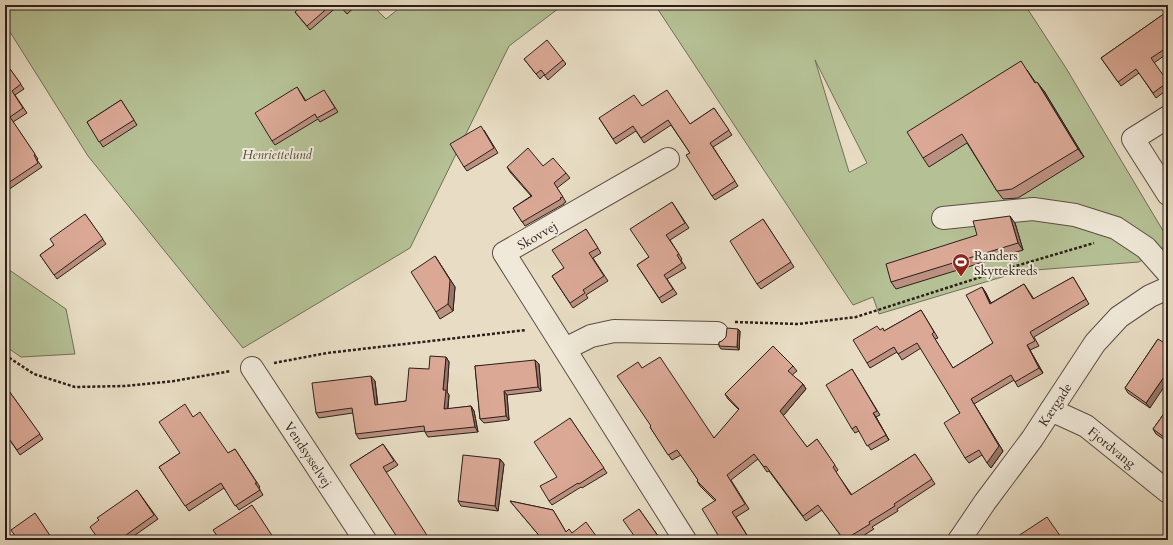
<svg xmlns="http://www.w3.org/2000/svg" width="1173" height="545" font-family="Cardo,serif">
  <rect width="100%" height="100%" fill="#e8ddc4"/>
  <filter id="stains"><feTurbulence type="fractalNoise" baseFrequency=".005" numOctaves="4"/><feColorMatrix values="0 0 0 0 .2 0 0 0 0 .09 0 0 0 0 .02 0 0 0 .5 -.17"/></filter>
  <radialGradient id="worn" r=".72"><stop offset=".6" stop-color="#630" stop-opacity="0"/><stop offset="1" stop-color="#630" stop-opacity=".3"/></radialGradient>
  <path fill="#b5c195" stroke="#707058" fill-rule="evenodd" d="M5,5H372L386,19L403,5H563L509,46L410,248L243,348L88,156L5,24Z
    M655,5H1025L1066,68L1168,239V245L1139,262L1022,271L879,314L873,297L853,305ZM815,60L867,163L850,172H849Z
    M5,267L66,309L75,354L21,357L5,346Z"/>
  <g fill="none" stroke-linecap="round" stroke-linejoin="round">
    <g stroke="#5b4e44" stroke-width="24">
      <g id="minor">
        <path d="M1168,117L1133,139L1168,194"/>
        <path d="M668,159L504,253L685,540"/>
        <path d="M943,218L1033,209L1075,215L1116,228L1146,248L1168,273"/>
        <path d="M565,349L591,336L614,331L717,333"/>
        <path id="s1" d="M252,368L365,540"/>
        <path id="s2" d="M1051,410L1086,426L1168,492"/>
        <path id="s3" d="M959,540L962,536L985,502L1032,439L1051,410L1095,343L1119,317L1150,296L1168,288"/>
      </g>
    </g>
    <path stroke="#2c1f1a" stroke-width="2.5" stroke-dasharray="3 2" stroke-linecap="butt" d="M735,322L798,324L856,317L1009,268L1094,243
      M5,355L34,374L75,387L125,386L174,381L231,371
      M274,363L327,353L526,330"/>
    <use href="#minor" stroke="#f0e9d9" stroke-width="22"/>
  </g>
  <path fill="#bb9080" stroke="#2c1f1a" d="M303,5H357L347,14L339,5L310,30L295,12Z
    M1168,11V53L1154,63L1168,82V89L1156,98L1139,73L1121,86L1101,58Z
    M524,59L563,60L566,64L548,80L544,75L540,79Z
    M5,68L7,71L10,69L24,89L15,95L27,113L13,122L38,159L37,160L42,167L5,192Z
    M1027,70L1036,83L1044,91L1084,157L1018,198L1003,199L997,191L967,143L929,167L923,158Z
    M297,87L306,101L327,95L338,112L320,122L318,119L275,145L272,141Z
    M121,100L137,125L103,147L87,122Z
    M642,106L690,124L714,108L732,135L713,147L738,186L715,200L712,196L690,153L671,125L644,143L636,131L616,144L599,118Z
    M484,130L498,153L467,171L464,167Z
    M543,166L566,173L570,178L557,188L566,202L564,203V204L525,226L513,208L531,196L510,172L507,167Z
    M5,195L8,199L5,201Z
    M672,202L689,228L670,240L682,259L681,260L686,268L667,279L677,294L662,303L637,265L649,257Z
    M85,214L106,244L57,279L40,255L54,245Z
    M763,219L794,267L761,289L757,284Z
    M1015,223L1023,250L896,289L891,282Z
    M586,229L601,253L593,258L608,281L586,295L588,298L573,308L552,276L564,268Z
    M435,256L455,287L453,311L440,319L436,312Z
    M1073,277L1089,304L1034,337L1039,346L1030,350L1043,373L1018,387L1014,380L974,404L1003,451L991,468L982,455L969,463L965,458L960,413L921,348L902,360L897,352L870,368L867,363L880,330L884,331L921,310L938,338L935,339L953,368L993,343L982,287L986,293L991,303L1024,284L1034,299Z
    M738,329L740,331L739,350L721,349L719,346L722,341Z
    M1158,339L1150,408L1128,393L1125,388Z
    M446,357L449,362L447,392L449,395L448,409L471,406L474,411L478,432L428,437L425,432V431L359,439L356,434L353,413L319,418L316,413L375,381L378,405L406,401L429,369Z
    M539,364L541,391L507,395L509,420L484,423L480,419L475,366Z
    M793,366L797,371L792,375L803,384L806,389L783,416L807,447L817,439L838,470L836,472L852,495L915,454L935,484L897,509L898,511L872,527L874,529L856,540H844L822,510L806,521L769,471L767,472L758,459L731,480L749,509L736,517L750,540H721L715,501L700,486L697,481L698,480L681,455L672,460L650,427L651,426L642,368L714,438L739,410L728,399L725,394Z
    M852,369L880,415L876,417L889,440L871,450L859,431L855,433L852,429Z
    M9,391L43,439L20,455L5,433Z
    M1168,408V442L1156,434L1153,429Z
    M570,418L607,473L582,488L581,487L552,505L549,501L557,477Z
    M383,444L398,465L387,472L350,465Z
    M235,449L260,487L259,488L263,495L239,510L224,488L189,511L159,467L180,453H228Z
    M500,459L504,464L498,511L461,506L458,501Z
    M137,490L158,519L128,540H99V520Z
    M510,501L553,510L566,532L572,533L542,539Z
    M639,509L661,540H637Z"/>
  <path fill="#997668" stroke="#2c1f1a" d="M1037,82L1044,91L1084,157L1078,149Z
    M1010,216L1015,223L1023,250L1018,243Z
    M435,256L455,287L453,311L448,304Z
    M982,287L986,293L993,309L990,304Z
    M738,329L740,331L739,350L737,347Z
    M1027,345L1030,350L1043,373L1039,368Z
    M446,357L449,362L447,392L449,395L447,414L444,409L443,390Z
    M535,360L539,364L541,391L538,387Z
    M1168,371V381L1150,408L1146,403Z
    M371,376L375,381L378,410L375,405Z
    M803,384L806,389L783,416L780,411Z
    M504,391L507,395L509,420L506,416Z
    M971,399L1003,451L991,468L987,463Z
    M471,406L474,411L478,432L475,427Z
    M873,413L876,417L889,440L886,435Z
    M500,459L504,464L498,511L495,506Z"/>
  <path fill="#daa895" stroke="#2c1f1a" d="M303,5H331L307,26L295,12Z
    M340,5H348L344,9Z
    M1168,11V47L1151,58L1168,82L1153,93L1136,69L1118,82L1101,58Z
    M547,40L563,60L545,75L541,70L536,74L524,59Z
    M1021,61L1035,83L1037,82L1078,149L1012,189L997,191L962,134L923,158L907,132Z
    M5,68L7,71L10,69L21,84L12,91L23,108L10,117L35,154L34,155L38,163L5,185Z
    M297,87L305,101L324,90L335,108L317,118L315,114L272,141L255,113Z
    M667,90L690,124L714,108L729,130L710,143L735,181L712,196L686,155L690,153L668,120L641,138L633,126L613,139L599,118L634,95L642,106Z
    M121,100L134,120L99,142L87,122Z
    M481,126L494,148L464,167L450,144Z
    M528,148L543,166L553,158L566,173L554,183L563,197L560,198L561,199L522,222L513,208L532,196L507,167Z
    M672,202L685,223L666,235L679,254L677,255L682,263L664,275L673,289L659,298L637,265L649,257L630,229Z
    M85,214L103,239L54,275L40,255L54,245L50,239Z
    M1010,216L1018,243L891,282L886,264L977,235L973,221Z
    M763,219L791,262L757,284L730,241Z
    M586,229L598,248L589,253L604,276L583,290L585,293L570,303L552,276L564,268L552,250Z
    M435,256L450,280L448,304L436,312L411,272Z
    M1073,277L1086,299L1030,332L1035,341L1027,345L1039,368L1015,382L1011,375L971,399L999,446L987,463L979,450L965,458L944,423L960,413L917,343L898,354L894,347L867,363L853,340L877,326L880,330L883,328L884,331L921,310L934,332L932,334L953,368L993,343L966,295L982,287L990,304L1024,284L1033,299Z
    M727,328L738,329L737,347L719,346V342L722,341L726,337Z
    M1158,339L1168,345V371L1146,403L1125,388Z
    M773,346L793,366L788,371L803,384L780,411L807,447L817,439L835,465L833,467L851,495L915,454L932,479L894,504L895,506L869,522L870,524L844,540L818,505L803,516L766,466L764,467L754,454L727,475L745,504L732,512L750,540H721L702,509L716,500L697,481L698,480L677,450L668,455L650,427L651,426L617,376L638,362L642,368L660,357L714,438L739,409L725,394Z
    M430,356L446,357L443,390H446L444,409L471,406L475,427L425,432L424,426L356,434L352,408L316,413L312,383L371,376L375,405L406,401L409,368L429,369Z
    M535,360L538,387L504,391L506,416L480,419L475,366Z
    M852,369L877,411L873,413L886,435L867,446L856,426L852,429L826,385Z
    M9,391L40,434L17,450L5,433V394Z
    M185,404L193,417L200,412L228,453L235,449L257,483H255L260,490L235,506L221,483L185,506L159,467L180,453L159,422Z
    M1168,408V440L1153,429Z
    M570,418L604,468L579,484L578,483L549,501L540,486L557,477L534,442Z
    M383,444L394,461L383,467L430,540H399L350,465Z
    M463,455L500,459L495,506L458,501Z
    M137,490L154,515L119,540H99L90,527L99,520L97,518Z
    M510,501L553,510L566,532L569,529L572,533L586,522L599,540H541L542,539Z
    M252,505L275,540H220L213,530Z
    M639,509L658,536L653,540H637L623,520Z
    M35,513L53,540H18L11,530Z
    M1047,517L1063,540H1012Z
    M290,535L293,540H282Z"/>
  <defs>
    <g id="stadium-pin" transform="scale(0.9)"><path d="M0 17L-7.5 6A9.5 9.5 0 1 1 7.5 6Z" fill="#8f2418" stroke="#f0e9d9"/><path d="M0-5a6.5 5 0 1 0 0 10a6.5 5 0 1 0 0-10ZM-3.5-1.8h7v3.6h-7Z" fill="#fff"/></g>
  </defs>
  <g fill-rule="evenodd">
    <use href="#stadium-pin" x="961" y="262"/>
  </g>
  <g text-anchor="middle" stroke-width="4" stroke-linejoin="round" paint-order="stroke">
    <g font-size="13" font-style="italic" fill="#55503f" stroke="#f0e9d9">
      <text x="277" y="159">Henriettelund</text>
    </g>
    <g font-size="13" fill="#2c1f1a" stroke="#f0e9d9">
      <text transform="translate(537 235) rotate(-30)" y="5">Skovvej</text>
      <text dy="5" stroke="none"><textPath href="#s3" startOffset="166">Kærgade</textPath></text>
      <text dy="5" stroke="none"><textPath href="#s2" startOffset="72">Fjordvang</textPath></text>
      <text dy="5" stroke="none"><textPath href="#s1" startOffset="103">Vendsysselvej</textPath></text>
    </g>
    <g font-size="13" fill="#2c1f1a" stroke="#f0e9d9" text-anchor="start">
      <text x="974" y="260">Randers<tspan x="974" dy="15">Skyttekreds</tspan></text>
    </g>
  </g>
  <rect width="1173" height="545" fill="none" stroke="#e8ddc4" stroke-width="20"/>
  <rect x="6" y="6" width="1161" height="533" fill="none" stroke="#2c1f1a" stroke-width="2"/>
  <rect x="10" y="10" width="1153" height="525" fill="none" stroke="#2c1f1a"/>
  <rect width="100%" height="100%" filter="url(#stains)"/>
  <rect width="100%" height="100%" fill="url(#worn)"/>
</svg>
